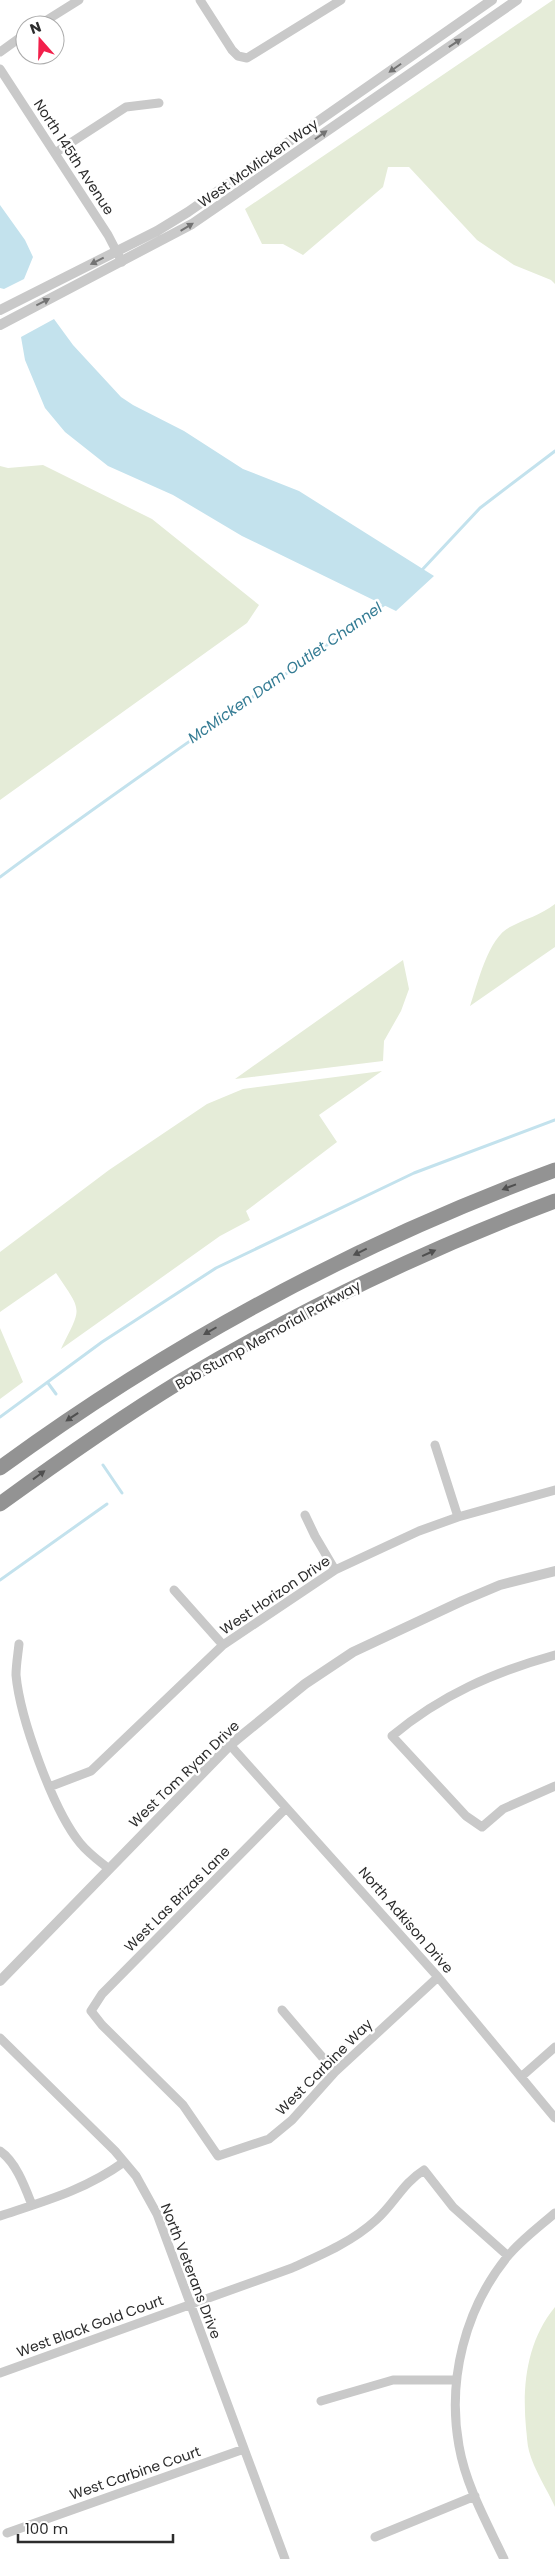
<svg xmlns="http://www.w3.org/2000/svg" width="555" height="2559" font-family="Poppins,sans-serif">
  <rect width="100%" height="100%" fill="#fff"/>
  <path fill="#e5ecd8" d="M553,0H555V284L551,280L514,265L477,240L409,167H388L383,187L303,255L283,244H262L245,209Z
    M43,465L152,519L259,605L247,623L0,800V466L8,468Z
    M555,904V947L470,1006C478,983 488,938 510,927C525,919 541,915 555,904Z
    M403,960L409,989L401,1011L384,1041L383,1061L235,1079Z
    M382,1071L319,1115L337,1142L246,1211L250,1220L220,1236L61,1349C82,1306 83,1313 56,1273L0,1312V1252L109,1170L207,1104L243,1089Z
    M0,1328L23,1382L0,1399Z
    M555,2307V2507C547,2489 534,2470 529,2451C527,2444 527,2435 526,2428C522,2385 527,2341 555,2307Z"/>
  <path fill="#c3e2ed" d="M0,205L25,240L33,257L24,279L4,289L0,288Z
    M54,319L73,345L121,397L133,405L184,431L243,469L299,491L434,576L396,611L242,536L173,495L108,466L65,432L45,408L25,360L21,337Z"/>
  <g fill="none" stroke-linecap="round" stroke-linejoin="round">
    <path stroke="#c3e2ed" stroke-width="3" d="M421,571L480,508L555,451
      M0,877C127,783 257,695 385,604
      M48,1383L56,1394
      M0,1417L102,1342L216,1268L414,1173L555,1120
      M103,1465L122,1493
      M0,1580L107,1504"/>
    <path stroke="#c9c9c9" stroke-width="9" d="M200,0L232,50L238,56L247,58L341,0
      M39,25L79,0
      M0,52L25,34
      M0,69L108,235L122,262
      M55,153L126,107L159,103
      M435,1445L458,1517
      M305,1515L315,1536L335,1570
      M174,1590L223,1645
      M19,1644C18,1654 16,1665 16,1675C20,1718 53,1810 80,1843C88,1853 99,1861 109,1869
      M555,1655C494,1672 441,1695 392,1736L466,1816L482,1827L503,1809L555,1786
      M230,1745L438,1977L555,2118
      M49,1787L91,1771L223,1645L335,1570L419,1531L458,1517L555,1490
      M286,1808L102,1994L91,2011L102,2025L183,2105L218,2156L269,2139L292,2120L335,2072L438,1977
      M282,2010L335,2072
      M0,2038L115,2151L136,2176L157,2214L285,2559
      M521,2077L555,2047
      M0,2151C16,2162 25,2187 32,2205
      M0,2216C45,2201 85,2190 124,2162
      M0,2373L292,2268C321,2255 352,2242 376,2220C394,2204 403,2183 424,2170L453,2207L508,2256
      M321,2401L393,2380H455
      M7,2533L244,2449
      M375,2537L475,2496
      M504,2559C487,2523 466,2486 459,2446C447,2380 465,2309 507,2257C521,2240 539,2227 555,2213"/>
    <path stroke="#c9c9c9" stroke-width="10" d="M0,310L157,231L188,212L492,0
      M0,325L192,224L517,0
      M0,1981L230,1745L305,1684L353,1652L462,1601L500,1585L555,1571"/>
    <path stroke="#939393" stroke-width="15" d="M0,1468C171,1343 357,1243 555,1170
      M0,1504C59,1461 119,1419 181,1381C300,1310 425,1250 555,1201"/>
  </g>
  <defs><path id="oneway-solid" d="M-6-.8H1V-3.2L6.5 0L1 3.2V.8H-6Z" transform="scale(1.25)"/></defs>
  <g fill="#737373">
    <use href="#oneway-solid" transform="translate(455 43) rotate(-34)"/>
    <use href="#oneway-solid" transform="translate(395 68) rotate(145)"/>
    <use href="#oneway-solid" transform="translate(321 135) rotate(-35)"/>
    <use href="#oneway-solid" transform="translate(187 227) rotate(-31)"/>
    <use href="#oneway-solid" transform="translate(97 261) rotate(153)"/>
    <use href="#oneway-solid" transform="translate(43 302) rotate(-27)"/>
  </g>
  <g fill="#505050">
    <use href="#oneway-solid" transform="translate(509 1187) rotate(159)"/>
    <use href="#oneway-solid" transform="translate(360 1252) rotate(154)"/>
    <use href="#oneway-solid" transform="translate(429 1253) rotate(-24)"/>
    <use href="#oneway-solid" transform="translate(210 1331) rotate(150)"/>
    <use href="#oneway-solid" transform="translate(72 1417) rotate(146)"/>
    <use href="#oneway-solid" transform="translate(39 1475) rotate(-36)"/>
  </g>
  <g text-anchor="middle" stroke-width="5" stroke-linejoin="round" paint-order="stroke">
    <g font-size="14" fill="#2c2c2c" stroke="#fff">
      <text transform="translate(74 157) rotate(57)" y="5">North 145th Avenue</text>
      <text transform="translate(258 163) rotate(-35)" y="5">West McMicken Way</text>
      <text transform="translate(268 1335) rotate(-29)" y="5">Bob Stump Memorial Parkway</text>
      <text transform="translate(275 1595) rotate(-34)" y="5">West Horizon Drive</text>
      <text transform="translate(184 1774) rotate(-44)" y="5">West Tom Ryan Drive</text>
      <text transform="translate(177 1899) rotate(-45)" y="5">West Las Brizas Lane</text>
      <text transform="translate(406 1920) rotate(49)" y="5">North Adkison Drive</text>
      <text transform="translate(324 2067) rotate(-45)" y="5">West Carbine Way</text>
      <text transform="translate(191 2271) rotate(69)" y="5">North Veterans Drive</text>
      <text transform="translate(90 2326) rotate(-20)" y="5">West Black Gold Court</text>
      <text transform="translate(135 2473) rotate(-19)" y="5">West Carbine Court</text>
    </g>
    <g font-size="15" font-style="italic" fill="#357c94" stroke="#fff">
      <text transform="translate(285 673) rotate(-35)" y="5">McMicken Dam Outlet Channel</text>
    </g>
  </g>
  <g transform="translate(40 40) rotate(340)"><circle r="24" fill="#ffffff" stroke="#ababab"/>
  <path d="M0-4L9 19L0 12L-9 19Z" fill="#f2204b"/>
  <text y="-8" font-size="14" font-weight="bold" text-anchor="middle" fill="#2c2c2c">N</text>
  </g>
  <path d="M18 2534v8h155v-8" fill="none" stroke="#2c2c2c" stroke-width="2.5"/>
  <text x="25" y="2534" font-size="15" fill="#2c2c2c" stroke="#ffffff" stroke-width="4" paint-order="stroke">100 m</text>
</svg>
